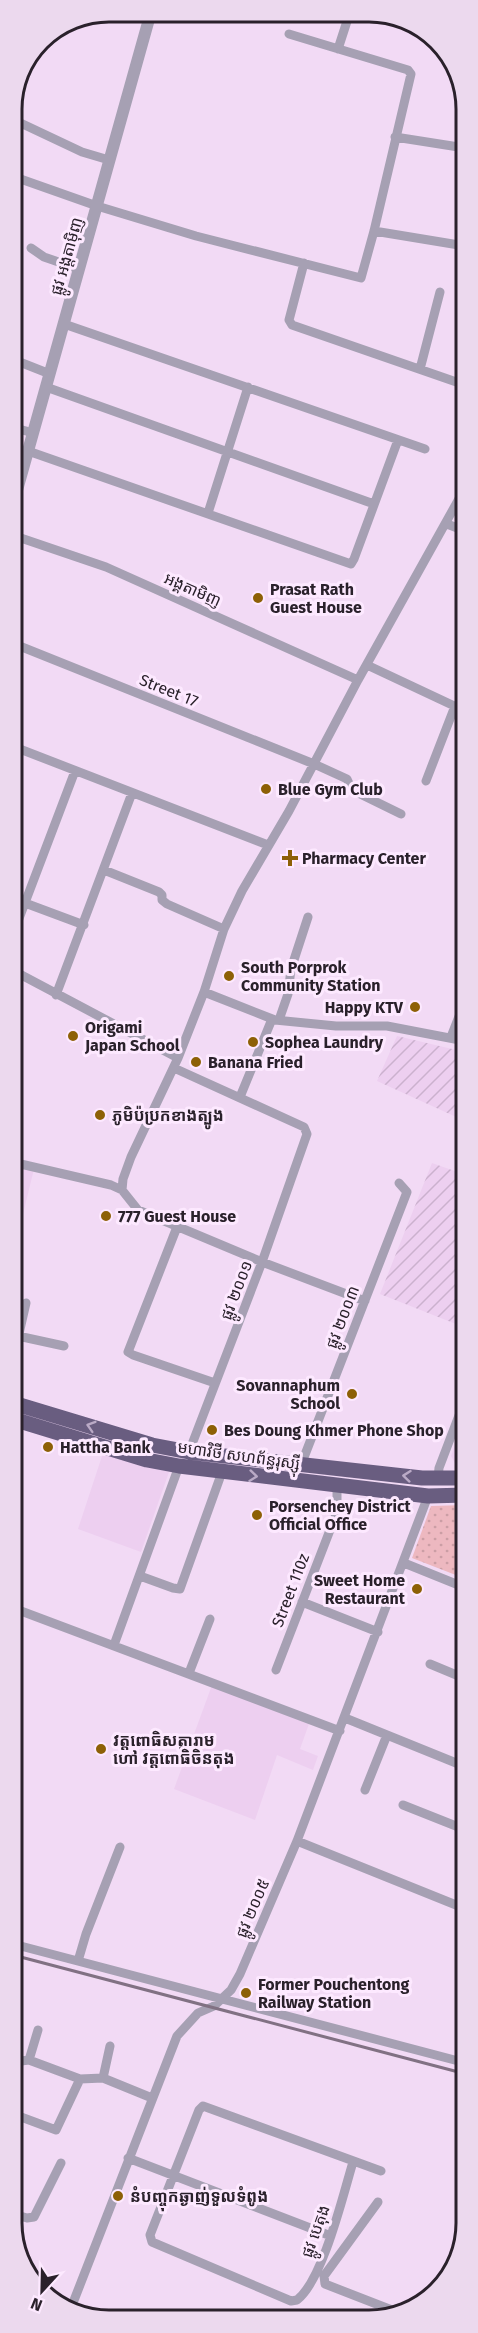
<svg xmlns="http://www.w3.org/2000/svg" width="478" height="2333" font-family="'Fira Sans','Noto Sans Khmer',sans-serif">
  <defs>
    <pattern id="industrial-furrows" width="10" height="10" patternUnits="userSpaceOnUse" patternTransform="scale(1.5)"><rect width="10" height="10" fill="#edcff0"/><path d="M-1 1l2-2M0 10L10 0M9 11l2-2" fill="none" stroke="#cbb1ce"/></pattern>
    <pattern id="park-dots" width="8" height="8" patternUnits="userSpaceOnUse" patternTransform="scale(1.5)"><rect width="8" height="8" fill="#edb8c0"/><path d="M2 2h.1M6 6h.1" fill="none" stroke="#cb9ea5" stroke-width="1.8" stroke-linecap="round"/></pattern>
  </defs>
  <rect width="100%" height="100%" fill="#f2daf5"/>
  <path fill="#edcff0" d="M12,1164L34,1169L13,1255Z
    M466,1417V1465H456L451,1456Z
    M103,1453L169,1472L141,1552L78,1529Z
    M212,1685L310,1721L300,1749L318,1756L313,1770L277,1755L255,1820L174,1789Z"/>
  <path fill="url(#industrial-furrows)" d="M397,1036L465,1052V1121L377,1081Z
    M432,1163L466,1175V1328L380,1294Z"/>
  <path fill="url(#park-dots)" d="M466,1505V1579L412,1558L431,1506Z"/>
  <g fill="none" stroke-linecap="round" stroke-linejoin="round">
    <path stroke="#a6a0b3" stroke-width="9" d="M338,49L349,15
      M12,119L82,152L109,160
      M395,137L465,148
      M12,176L97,206L196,236L361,278L374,231L411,74L408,70L289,34
      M374,231L465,246
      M31,248L44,257L79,269
      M304,263L289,320L292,325L465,385
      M64,324L425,449
      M12,359L50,374
      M420,369L440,292
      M46,387L374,504
      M12,427L33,433
      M28,451L351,564L354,559L398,440
      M208,513L248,387
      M447,524L465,531
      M12,535L106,567L358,680
      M12,643L314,764L347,779L352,790L401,814
      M367,665L465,711
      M12,746L268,845
      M426,781L455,706
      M104,870L159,892L162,895V900L167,904L224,929
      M25,903L84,925
      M12,937L75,771
      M12,970L178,1058
      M204,992L275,1020L336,1026H387L465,1041
      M56,995L132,793
      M279,1020L288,994L291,969L308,917
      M451,1037L465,1001
      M174,1068L304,1127L307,1134L262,1262L189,1452
      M240,1097L272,1019
      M12,1162L111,1185L122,1190L138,1210L262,1262L365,1301
      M122,1190L123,1179L131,1157L178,1058L204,992L224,929L242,891L289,811L358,680L465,488
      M177,1227L128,1352L133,1355L215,1383
      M18,1336L64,1346
      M13,1360L26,1303
      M301,1465L407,1192L399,1183
      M438,1478L439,1468L466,1397
      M404,1563L466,1588
      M140,1576L173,1588L180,1589L222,1472
      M302,1602L378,1632
      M13,1608L340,1731
      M114,1645L179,1466
      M430,1664L466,1679
      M276,1670L337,1512V1486
      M189,1673L210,1619
      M345,1718L466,1767
      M365,1790L387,1735
      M403,1805L466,1830
      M297,1841L466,1909
      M13,1944L466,2063
      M78,1961L86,1934L120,1847
      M29,2060L38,2030
      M13,2062L29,2060L80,2079L103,2078L152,2098
      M103,2078L110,2046
      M13,2114L56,2130L80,2079
      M128,2158L331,2236
      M353,2162C343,2195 323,2280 297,2300L291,2301L152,2242L150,2235L199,2110L203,2106L381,2171
      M378,2202L324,2276L325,2284L397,2312
      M13,2214L27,2218L34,2217L61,2163
      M71,2308L177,2036L198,2013L214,2006L231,1990L240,1974L297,1841L428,1496"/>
    <path stroke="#a6a0b3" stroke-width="12" d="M12,508L151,12"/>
    <path stroke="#695d80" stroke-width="15" d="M13,1403L152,1445L189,1452L422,1478H466
      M13,1419L147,1460L179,1466L428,1496L466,1495"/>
    <path stroke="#817183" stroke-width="3" d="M13,1955L466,2074"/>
  </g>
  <defs><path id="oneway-chevron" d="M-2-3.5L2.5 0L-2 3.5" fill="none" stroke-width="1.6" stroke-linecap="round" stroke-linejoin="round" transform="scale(1.5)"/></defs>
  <g stroke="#baaac6">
    <use href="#oneway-chevron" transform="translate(91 1426) rotate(-163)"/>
    <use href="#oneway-chevron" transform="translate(253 1476) rotate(6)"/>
    <use href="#oneway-chevron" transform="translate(407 1476) rotate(-174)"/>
  </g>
  <g fill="#8d6006" stroke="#fde9ff" stroke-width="2">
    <circle cx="258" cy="598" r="6"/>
    <circle cx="266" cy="789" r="6"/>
    <path d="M287 849h6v6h6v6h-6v6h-6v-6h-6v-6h6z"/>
    <circle cx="229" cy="976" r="6"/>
    <circle cx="415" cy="1007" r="6"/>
    <circle cx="73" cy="1036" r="6"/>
    <circle cx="253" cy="1042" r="6"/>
    <circle cx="196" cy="1062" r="6"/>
    <circle cx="100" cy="1115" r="6"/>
    <circle cx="106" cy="1216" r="6"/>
    <circle cx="352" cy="1394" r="6"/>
    <circle cx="212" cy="1430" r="6"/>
    <circle cx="48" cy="1447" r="6"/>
    <circle cx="257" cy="1515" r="6"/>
    <circle cx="417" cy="1589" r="6"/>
    <circle cx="101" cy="1749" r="6"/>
    <circle cx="246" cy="1993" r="6"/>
    <circle cx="118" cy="2196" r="6"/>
  </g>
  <g text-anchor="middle" stroke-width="6" stroke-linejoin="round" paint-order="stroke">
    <g font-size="16" fill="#2a212b" stroke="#fde9ff">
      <text transform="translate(66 256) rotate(-74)" y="6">ផ្លូវ អង្តតាម៉ិញ</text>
      <text transform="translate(193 589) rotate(24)" y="6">អង្គតាមិញ</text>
      <text transform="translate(169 690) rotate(22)" y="6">Street 17</text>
      <text transform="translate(236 1290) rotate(-69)" y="6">ផ្លូវ ២០០១</text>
      <text transform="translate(342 1317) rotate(-69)" y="6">ផ្លូវ ២០០៣</text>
      <text transform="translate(239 1455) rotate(8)" y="6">មហាវិថី សហព័ន្ធរុស្ស៊ី</text>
      <text transform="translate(290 1590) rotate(-69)" y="6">Street 110z</text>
      <text transform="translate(252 1908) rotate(-67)" y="6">ផ្លូវ ២០០៥</text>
      <text transform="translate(315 2231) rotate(-70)" y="6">ផ្លូវ បេតុង</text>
    </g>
    <g font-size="16" font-weight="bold" fill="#2a212b" stroke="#fde9ff" text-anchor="start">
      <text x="270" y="595">Prasat Rath<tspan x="270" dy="18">Guest House</tspan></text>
      <text x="278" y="795">Blue Gym Club</text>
      <text x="302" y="864">Pharmacy Center</text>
      <text x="241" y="973">South Porprok<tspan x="241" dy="18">Community Station</tspan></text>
      <text x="403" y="1013" text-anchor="end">Happy KTV</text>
      <text x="85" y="1033">Origami<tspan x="85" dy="18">Japan School</tspan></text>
      <text x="265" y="1048">Sophea Laundry</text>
      <text x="208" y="1068">Banana Fried</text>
      <text x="112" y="1121">ភូមិប៉ប្រកខាងត្បូង</text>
      <text x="118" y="1222">777 Guest House</text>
      <text x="340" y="1391" text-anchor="end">Sovannaphum<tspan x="340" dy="18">School</tspan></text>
      <text x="224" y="1436">Bes Doung Khmer Phone Shop</text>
      <text x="60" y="1453">Hattha Bank</text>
      <text x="269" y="1512">Porsenchey District<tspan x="269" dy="18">Official Office</tspan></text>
      <text x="405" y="1586" text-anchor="end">Sweet Home<tspan x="405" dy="18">Restaurant</tspan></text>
      <text x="113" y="1746">វត្តពោធិសត្តារាម<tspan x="113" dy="18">ហៅ វត្តពោធិចិនតុង</tspan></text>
      <text x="258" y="1990">Former Pouchentong<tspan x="258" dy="18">Railway Station</tspan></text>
      <text x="130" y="2202">នំបញ្ចុកឆ្ងាញ់ទួលទំពូង</text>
    </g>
  </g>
  <path d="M0 0H478V2333H0ZM109 22H369A87 87 0 0 1 456 109V2223A87 87 0 0 1 369 2310H109A87 87 0 0 1 22 2223V109A87 87 0 0 1 109 22Z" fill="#ecd9ee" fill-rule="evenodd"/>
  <path fill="none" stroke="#2a212b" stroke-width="3" d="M109 22H369A87 87 0 0 1 456 109V2223A87 87 0 0 1 369 2310H109A87 87 0 0 1 22 2223V109A87 87 0 0 1 109 22Z"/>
  <g transform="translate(42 2291) rotate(202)" stroke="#fde9ff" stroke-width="4.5" paint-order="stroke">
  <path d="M0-4.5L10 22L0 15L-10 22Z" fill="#2a212b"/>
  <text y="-9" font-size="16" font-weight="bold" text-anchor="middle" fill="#2a212b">N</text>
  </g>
</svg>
